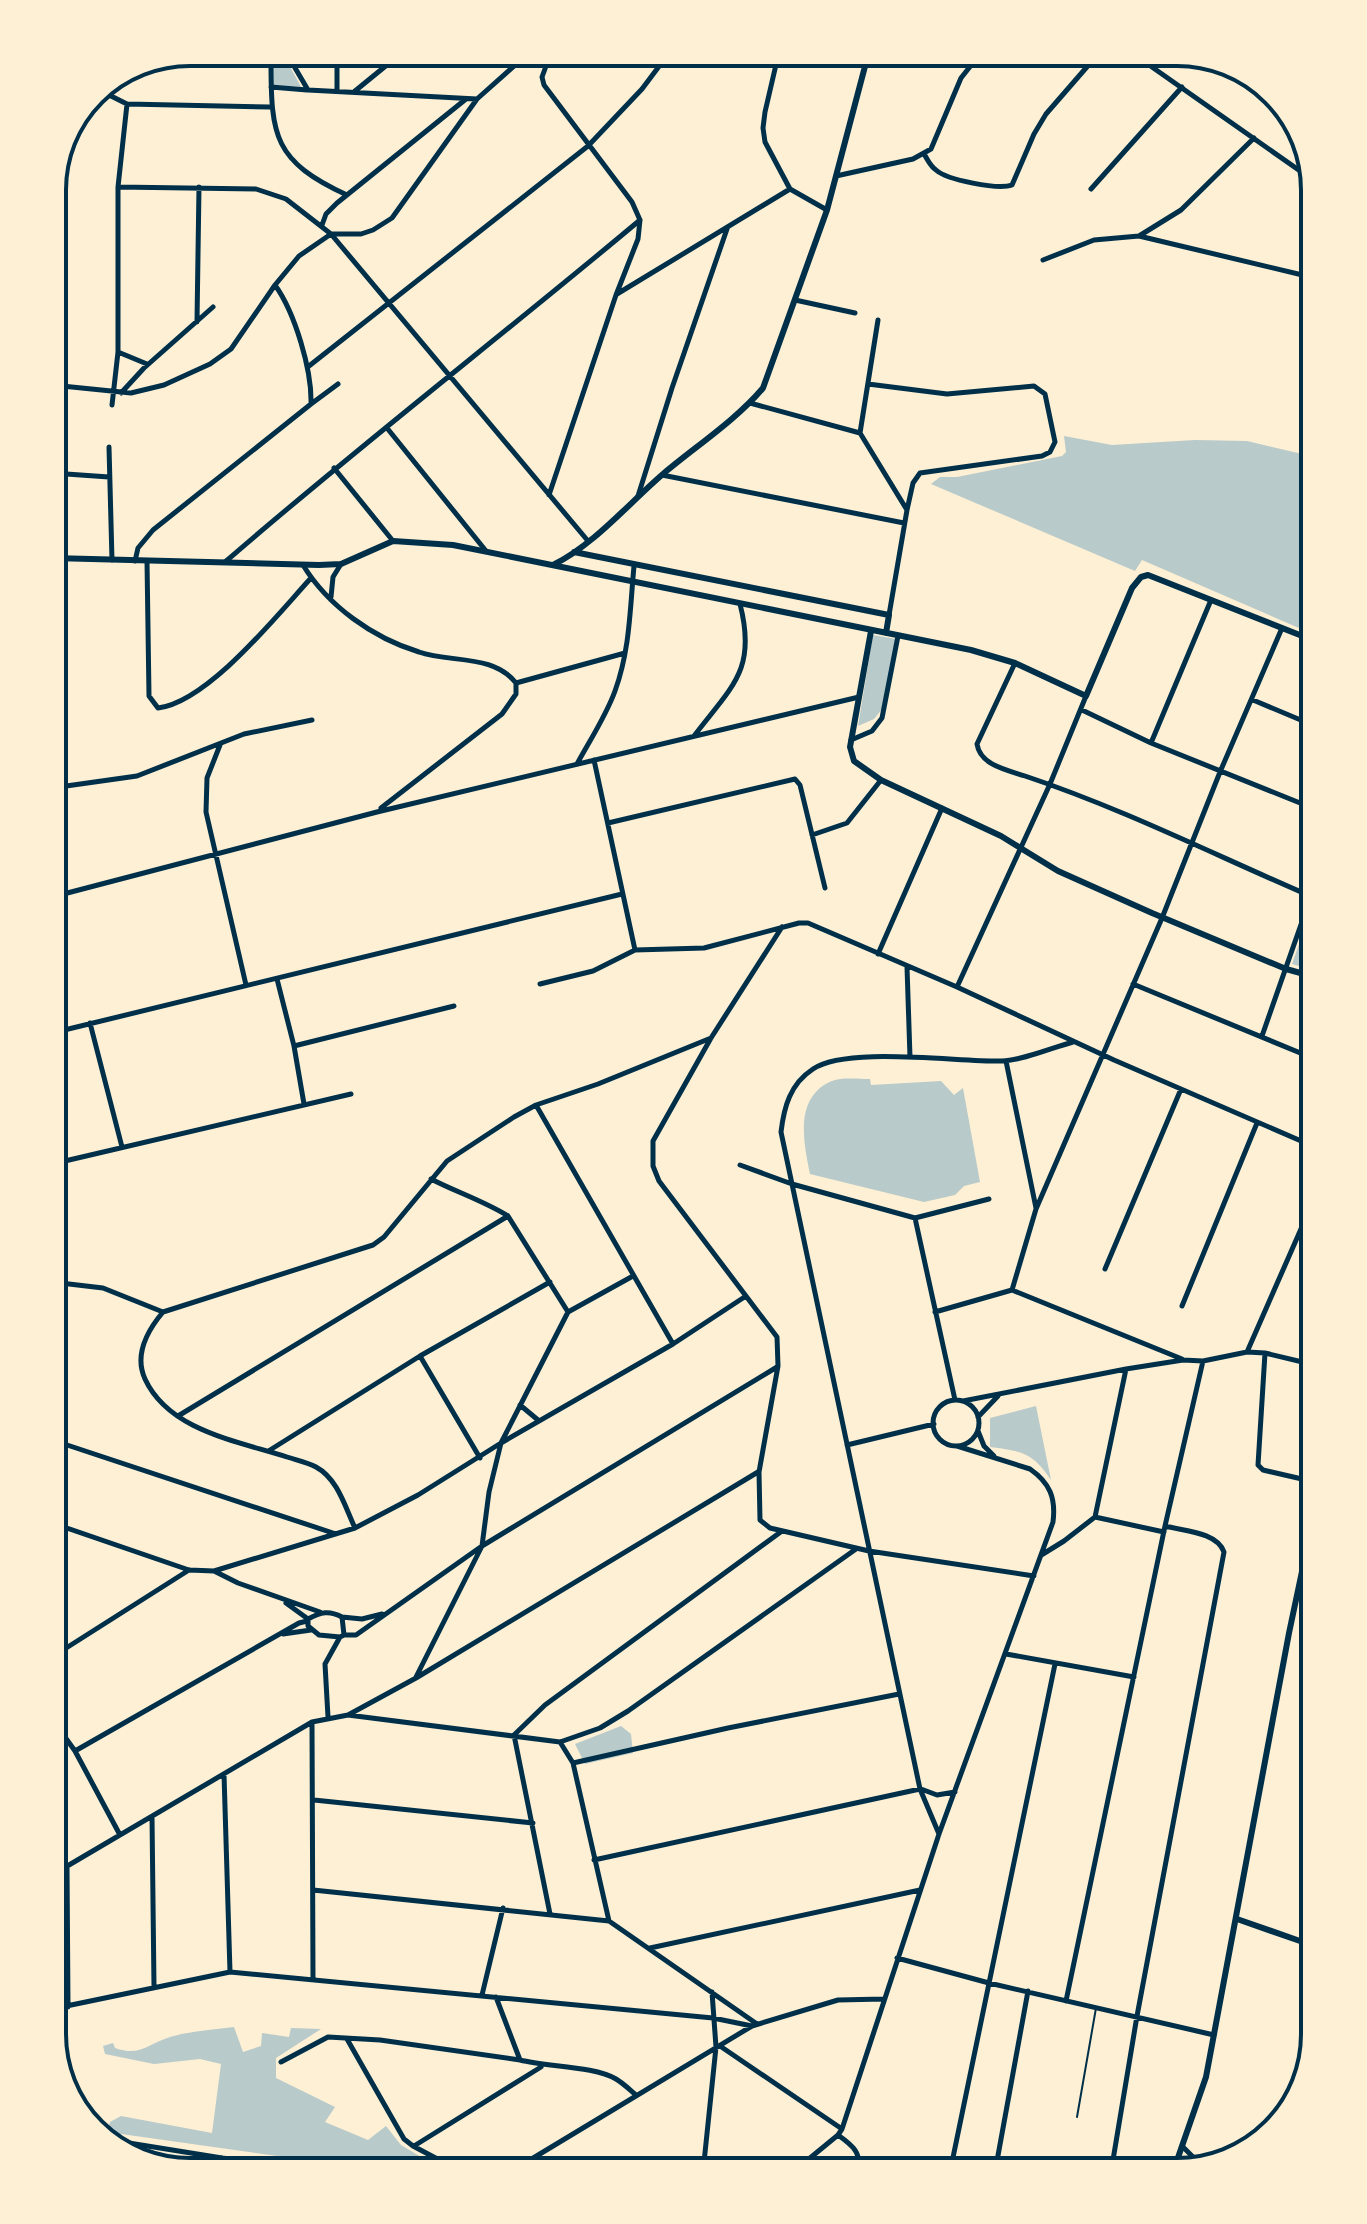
<svg xmlns="http://www.w3.org/2000/svg" width="1367" height="2224" font-family="Commissioner,sans-serif">
  <rect width="100%" height="100%" fill="#fdf0d5"/>
  <path fill="#b9caca" d="M272,61H287L301,87L272,85Z
    M1064,436L1112,445L1195,440L1247,441L1315,457V635L1142,560L1135,571L931,484L940,477H957L1062,456L1066,452Z
    M873,635L896,639L883,708L874,719L858,726Z
    M1313,905L1315,906V971L1292,964Z
    M870,1079L871,1085L941,1081L954,1095L963,1088L980,1182L964,1186L955,1195L924,1202L810,1174C804,1144 793,1097 832,1081C842,1077 858,1079 870,1079Z
    M1036,1406L1051,1480C1033,1453 1022,1451 990,1447V1418Z
    M621,1726L631,1734L633,1753L585,1764L575,1744Z
    M234,2027L243,2052L261,2046L262,2033L289,2037L291,2028L321,2029L276,2058V2078L335,2107L325,2122L368,2140L386,2126L401,2145L446,2172H392L107,2132L110,2122L121,2116L212,2133L221,2064L200,2059L154,2064L105,2054L103,2046L113,2043L115,2048C141,2057 147,2044 170,2037C190,2031 213,2030 234,2027Z
    M136,2148L210,2161L203,2172C180,2172 149,2169 136,2148Z"/>
  <g fill="none" stroke-linecap="round" stroke-linejoin="round">
    <path stroke="#003049" stroke-width="2" d="M1077,2117L1096,2008"/>
    <path stroke="#003049" stroke-width="5" d="M1132,53L1313,180
      M778,56L765,112L763,128L765,142L790,189L827,210
      M549,58L542,77L544,85L632,202L640,220L638,239L616,295L549,495
      M337,60V91
      M271,61C271,137 274,161 347,195
      M291,61L308,90L477,99
      M271,87L307,90
      M355,91L393,60
      M107,94L127,104L270,107
      M77,126L107,94L119,74
      M924,154C928,160 930,166 936,170C947,180 998,190 1012,185L1034,134L1046,114L1099,53
      M836,176L913,159L931,149L961,78L980,54
      M118,187L256,189L286,199L331,234L588,541
      M1091,189L1182,87
      M322,225L326,214L337,203L466,99
      M1139,236L1181,210L1254,138
      M1043,260L1094,240L1139,236L1315,278
      M617,294L790,189
      M795,300L855,313
      M197,322L199,187
      M1315,328L1311,320L1315,300
      M118,352L147,364
      M309,366L588,146L642,89L666,57
      M868,384L947,394L1034,386L1045,394L1055,442L1050,452L1042,456L920,473L913,483L907,510
      M52,385L131,393L164,385L210,364L231,349L275,285L299,256L331,234H361L373,230L392,218L477,99L522,59
      M121,393L144,368L213,307
      M750,403L860,433L907,510L889,615
      M311,404L338,384
      M112,405L118,352V187L127,104
      M387,428L486,551
      M860,433L878,320
      M109,447L112,560
      M334,468L393,541
      M52,473L109,477
      M662,475L904,523
      M638,496L672,388L727,229
      M135,561L138,548L153,530L311,404C312,370 295,313 275,285
      M147,561L149,696L158,708C208,702 277,615 311,578
      M225,562C361,444 503,335 640,220
      M303,565C328,606 373,638 419,652C451,663 493,654 516,683V694L502,714L381,808
      M331,597L333,577L341,564
      M1015,663L977,744C980,765 1007,770 1025,776C1124,809 1219,857 1315,898
      M516,683L625,653
      M1253,700L1315,726
      M1082,710L1151,743L1315,809
      M694,736C732,686 757,670 740,604
      M851,740L872,731L882,718L898,636
      M1151,743L1211,600
      M220,745L207,778L206,812L246,985
      M594,760L635,950L704,948L799,923H808L957,987L1114,1060L1315,1147
      M577,764C590,740 606,716 615,691C630,650 630,608 634,566
      M52,788L137,776L244,734L312,720
      M608,823L795,779L800,785L825,888
      M812,835L847,823L881,780
      M52,897L377,812L859,697
      M782,927L711,1038L653,1141V1166L659,1181L777,1337L778,1366L759,1472L760,1520L770,1528L869,1551L1034,1576
      M878,954L942,808
      M907,967L910,1057
      M277,979L294,1046L304,1104
      M540,984L593,971L635,950
      M1133,984L1315,1059
      M957,987L1050,784L1086,696
      M90,1023L122,1147
      M52,1033L622,894
      M1262,1036L1311,896
      M294,1046L454,1006
      M1006,1061L1036,1208
      M536,1105L673,1344
      M52,1164L351,1094
      M740,1165L792,1184L915,1218L989,1199
      M915,1218L955,1400
      M1105,1269L1181,1089
      M52,1282L103,1288L163,1312
      M1012,1290L1036,1209L1162,918L1220,772L1282,628
      M1182,1306L1257,1123
      M568,1312L633,1276
      M935,1312L1012,1290L1182,1359
      M1247,1352L1315,1197
      M1265,1353L1258,1465L1263,1470L1315,1482
      M420,1356L480,1458
      M52,1377L61,1383
      M933 1423a23 23 0 1 1 46 0a23 23 0 1 1-46 0Z
      M963,1401L1126,1369L1183,1360L1203,1361L1247,1352L1265,1353L1315,1365
      M520,1405L538,1420
      M178,1416L508,1216
      M978,1417L998,1396
      M978,1431L984,1446L994,1456
      M52,1440L336,1534
      M847,1445L934,1424
      M270,1450L420,1356L550,1282
      M1095,1517L1126,1369
      M52,1523L189,1570L214,1571L238,1583L320,1612
      M355,1528C345,1507 338,1479 316,1467C307,1462 296,1460 287,1457C238,1441 169,1431 145,1379C134,1355 147,1331 163,1312L373,1245L384,1237L447,1161L514,1117L536,1105L598,1084L711,1038
      M1043,1554L1064,1541L1095,1517L1164,1532
      M214,1571L355,1528L418,1495L501,1443L673,1344L746,1296
      M286,1603L308,1619
      M342,1617L362,1619L382,1614
      M283,1634L311,1630
      M344,1635H356L482,1546L777,1367
      M52,1641L60,1652
      M1006,1654L1134,1677
      M52,1657L189,1570
      M416,1677L482,1546L489,1492L501,1443L568,1312L508,1216C484,1201 456,1192 431,1179
      M348,1715L560,1742L600,1728L628,1711L856,1549
      M328,1717L325,1664L340,1637L344,1635L342,1617C329,1610 321,1612 308,1619V1626L319,1635L340,1637
      M52,1719L75,1751L120,1835
      M312,1722L313,1978
      M560,1742L573,1763L609,1921
      M52,1746L65,1736
      M75,1751L299,1623L307,1621
      M573,1763L728,1728L899,1694
      M224,1774L230,1972
      M921,1789L937,1795L955,1792
      M314,1800L533,1823
      M152,1816L154,1987
      M939,1834L920,1789L781,1132C784,1107 790,1084 813,1069C846,1046 958,1062 1002,1061C1024,1060 1051,1048 1073,1042
      M594,1860L920,1789
      M67,1866L68,2007
      M52,1875L312,1722L348,1715L416,1678L758,1472
      M313,1890L609,1921L757,2024
      M550,1914L514,1735L545,1705L782,1531
      M650,1948L920,1890
      M897,1958L989,1983L1214,2035
      M482,1995L503,1908
      M496,1997L520,2060C547,2067 594,2066 616,2079C623,2083 630,2090 636,2095
      M1066,2001L1165,1526L1203,1361
      M52,2009L230,1972L713,2018L752,2026
      M347,2039L404,2139L413,2146L462,2172
      M720,2046L842,2129
      M281,2062L328,2037L380,2040L520,2060
      M838,2135C852,2145 863,2153 857,2172
      M104,2139L222,2158L333,2172
      M127,2142L134,2156
      M414,2146L541,2067
      M1182,2146L1202,2166
      M213,2172L222,2158
      M510,2172L752,2026L838,2000L884,1999
      M703,2172L716,2047L712,1992
      M793,2172L838,2135L842,2129L939,1834L1053,1522C1056,1498 1050,1483 1030,1469L957,1446
      M950,2172L1055,1664
      M995,2172L1028,1991
      M1111,2172L1137,2016L1224,1552C1217,1532 1184,1531 1165,1526"/>
    <path stroke="#003049" stroke-width="6" d="M574,552L889,615L886,633
      M52,558L319,565L341,564L393,541L453,545L971,650L1015,663L1086,696L1132,588L1141,577L1148,575L1315,641
      M553,565C595,544 628,504 663,474C696,446 735,421 763,388L827,210L868,55
      M871,631L850,747L854,761L881,780L1001,836L1058,871L1152,913L1286,969L1315,977
      M1237,1919L1300,1941L1315,1950"/>
    <path stroke="#003049" stroke-width="6" d="M1173,2172L1206,2077L1289,1633L1315,1510"/>
  </g>
  <path d="M0 0H1367V2224H0ZM190 66H1177A124 124 0 0 1 1301 190V2034A124 124 0 0 1 1177 2158H190A124 124 0 0 1 66 2034V190A124 124 0 0 1 190 66Z" fill="#fdf0d5" fill-rule="evenodd"/>
  <path fill="none" stroke="#003049" stroke-width="4" d="M190 66H1177A124 124 0 0 1 1301 190V2034A124 124 0 0 1 1177 2158H190A124 124 0 0 1 66 2034V190A124 124 0 0 1 190 66Z"/>
</svg>
